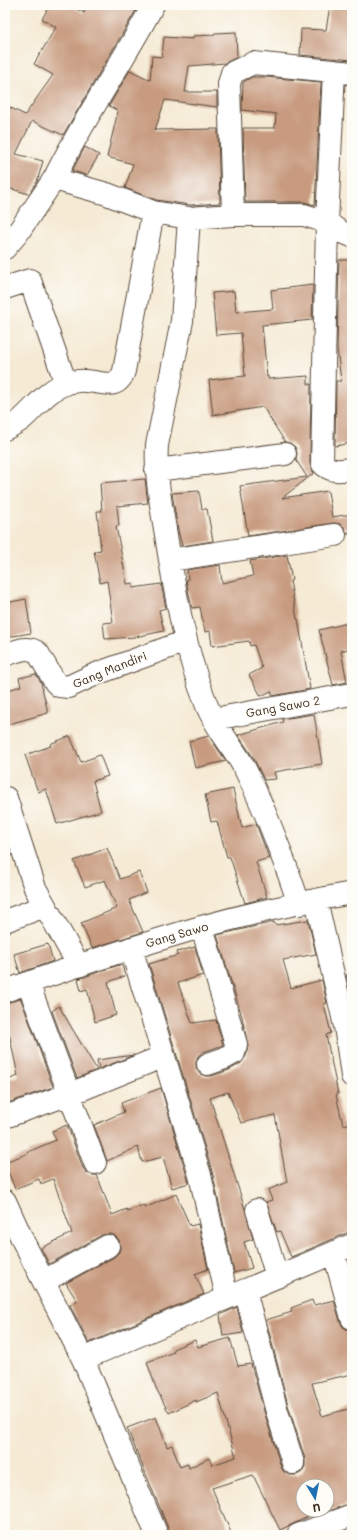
<svg xmlns="http://www.w3.org/2000/svg" width="357" height="1540" font-family="Mali,sans-serif">
  <rect width="100%" height="100%" fill="#fdfcf7"/>
  <filter id="ink" filterUnits="userSpaceOnUse"><feTurbulence type="fractalNoise" baseFrequency=".025" numOctaves="2"/><feDisplacementMap in="SourceGraphic" scale="8" xChannelSelector="R" yChannelSelector="G"/><feConvolveMatrix kernelMatrix="1 2 1 2 8 2 1 2 1" color-interpolation-filters="sRGB"/></filter>
  <filter id="wash" filterUnits="userSpaceOnUse"><feTurbulence type="fractalNoise" baseFrequency=".012" numOctaves="4" result="noise"/><feDisplacementMap in="SourceGraphic" scale="16" xChannelSelector="R" yChannelSelector="G"/><feGaussianBlur stdDeviation="0.9" result="paint"/><feColorMatrix in="noise" values="0 0 0 0 0 0 0 0 0 0 0 0 0 0 0 0 0 1.4 0 .05"/><feComposite in="paint" operator="in"/></filter>
  <g filter="url(#wash)">
    <rect width="100%" height="100%" fill="#f5ead4"/>
    <g id="blocks">
      <path fill="#c89b80" fill-rule="evenodd" d="M50,5H69L84,13L85,5H139L63,135L32,121L16,154L43,161L37,182L29,194L5,187V105L25,115L53,75L34,64L56,27L42,19Z
        M330,5H352V60L300,55L301,29L326,30Z
        M236,32L237,57L225,63L189,66L185,92H217V107L165,100L155,130L218,129L220,203L190,205L156,200L125,188L133,164L107,157L118,111L109,106L130,70L150,80L152,56L162,57L164,37L193,39V36L215,35V33Z
        M252,77H266L321,82L315,205L304,202H245L243,128H275L276,114L242,110L243,82Z
        M85,147L99,155L87,175L72,171Z
        M339,260H352V443L335,446L336,381H341L337,348Z
        M313,285L312,320L262,325L267,377L268,376V379L308,376V384H311L310,463L311,468L314,473L282,498L328,491L332,517L352,514V533L347,534L344,527L340,524L334,523L248,536L240,486L307,477L296,460L297,453L295,447L290,443L285,442L263,407L213,415L209,380L245,376L241,333L216,335L212,293L234,291L236,312L273,309L271,290Z
        M145,479L148,503L117,506L119,526H116L127,584L133,583V588L161,584L166,608L159,610L164,631L135,637L105,639L103,623L113,622L107,581L100,583L94,551L101,550L97,511H102L100,483Z
        M199,491L202,509H207L213,541L182,546L178,530L172,493Z
        M287,555L292,580L290,581L297,619H298L310,689L273,696L271,691L261,696L249,675L262,668L254,645L250,646L249,641L212,646L210,631L205,632L200,607L192,608L186,580H188L187,570L220,565L222,583L253,576L250,561Z
        M26,599L31,633L7,637L5,627V603Z
        M352,622V648L341,651L347,682L333,685L319,630Z
        M36,674L41,683L48,713L5,725V691L21,686L19,678Z
        M314,714L322,764L274,772L276,779L264,780L253,757L238,735L283,722L282,719Z
        M70,736L81,762L100,755L108,776L93,781L101,811L57,824L46,789L38,792L25,755L51,746L50,744Z
        M209,736L226,761L195,768L189,741Z
        M233,789L242,828L256,824L269,858L256,862L267,897L245,903L230,857H227L217,821L211,822L205,795Z
        M107,848L120,879L139,872L147,892L129,900L143,932L92,948L81,923L117,908L105,880L85,887L74,861Z
        M308,920L316,954L283,960L291,988L322,980L327,1003L324,1004L331,1033L326,1035L338,1094L336,1095L343,1125L352,1123V1233H347L291,1257L280,1231L277,1232L266,1202L272,1200L268,1190L287,1182L275,1115L241,1123L228,1092L210,1098L245,1209L253,1239L244,1242L252,1268L234,1273L212,1171L149,964L178,955L177,952L195,947L203,975L178,983L192,1023L216,1020L223,1045L203,1052L198,1056L196,1062V1069L200,1074L206,1076H212L229,1070L240,1064L246,1056L248,1046L242,1017L217,935L274,922L275,925Z
        M48,944L53,961L20,973L14,954Z
        M119,965H122L125,976L108,982L116,1015L95,1022L87,989L81,991L78,979Z
        M352,973V992L350,993L346,975Z
        M21,999L53,1087L5,1104V1081L18,1076L9,1033L5,1034V1003Z
        M59,1006L73,1030L97,1070L77,1078L52,1011Z
        M134,1055L99,1069L97,1060Z
        M161,1088L189,1183L172,1188L163,1157L142,1162L138,1147L107,1161L94,1125L124,1112L121,1103Z
        M67,1125L83,1168L87,1173L93,1175H97L112,1215L127,1209V1211L144,1205L145,1208L176,1194L190,1226L198,1224L208,1269L195,1274L204,1294L89,1343L70,1305L77,1301L66,1283L114,1257L119,1252L120,1247L119,1240L114,1235L109,1234L102,1235L49,1264L41,1248L72,1233L53,1179L41,1184L39,1179L15,1189L5,1164V1162L29,1153L28,1152L56,1140L52,1131Z
        M312,1300L314,1305L334,1300L340,1321L343,1327L348,1330H352V1374L312,1383L322,1416L352,1408V1503L313,1516L312,1515L280,1530L253,1475L212,1488L232,1535H171L127,1428L156,1417L167,1447L172,1445L180,1467L188,1464L189,1468L209,1458L212,1465L236,1457L218,1393L196,1402V1400L169,1413L156,1388L147,1362L174,1352L173,1349L195,1340L198,1347L230,1338L238,1366L251,1364L264,1411L281,1467L284,1472L290,1475H297L302,1472L305,1466V1459L288,1405L266,1320L292,1312L291,1308ZM303,1486H327V1510H303Z
        M237,1307L243,1333L223,1336L220,1315Z"/>
    </g>
  </g>
  <g filter="url(#ink)">
    <use href="#blocks" fill-opacity="0" stroke="#574739" stroke-width="1"/>
    <g fill="none" stroke-linecap="round" stroke-linejoin="round">
      <g stroke="#574739" stroke-width="24">
        <path id="minor" d="M334,71L327,222L322,463C331,473 340,470 352,469
          M54,179C83,119 122,64 153,5
          M233,215L229,84L232,73L253,63L352,73
          M189,218L182,321L157,445C155,476 161,505 166,535C175,593 185,652 207,706C217,730 235,749 246,771C267,814 284,859 299,904
          M5,248L17,234L54,179L107,194L153,212L189,218L233,215H304L327,222L339,231L352,236
          M5,288L30,280L66,384
          M5,429C10,426 17,423 21,420C36,407 47,390 67,383C72,382 80,380 85,381C101,381 117,392 124,371L153,212
          M156,470L285,454
          M170,560L335,535
          M5,655C16,651 28,645 38,653L55,682L59,686L68,687L96,674L186,641
          M214,719L352,694
          M6,798L35,888L79,966
          M316,900L345,1026L352,1076
          M5,921L45,906
          M202,927L236,1044L234,1053L225,1058L208,1064
          M131,948L200,1175L227,1298
          M28,983L95,1163
          M5,991C70,968 135,946 201,927C251,913 302,902 352,893
          M5,1117L70,1094L164,1056
          M5,1201L23,1241L83,1359L157,1535
          M257,1210L277,1277
          M334,1253L352,1318
          M44,1281L108,1246
          M245,1290L276,1408L293,1463
          M83,1359L352,1245
          M298,1535L352,1515"/>
      </g>
      <use href="#minor" stroke="#fff" stroke-width="22"/>
    </g>
  </g>
  <g text-anchor="middle" stroke-width="3" stroke-linejoin="round" paint-order="stroke">
    <g font-size="12" fill="#3b2a1e" stroke="#fdfcf7">
      <text transform="translate(110 670) rotate(-22)" y="4">Gang Mandiri</text>
      <text transform="translate(283 707) rotate(-10)" y="4">Gang Sawo 2</text>
      <text transform="translate(177 935) rotate(-16)" y="4">Gang Sawo</text>
    </g>
  </g>
  <rect width="357" height="1540" fill="none" stroke="#fdfcf7" stroke-width="20"/>
  <g transform="translate(315 1498) rotate(170)"><circle r="19" fill="#fdfcf7" stroke="#afa8a0"/>
  <path d="M0-3L7 15L0 10L-7 15Z" fill="#1f6fb2"/>
  <text y="-6" font-size="11" font-weight="bold" text-anchor="middle" fill="#3b2a1e">U</text>
  </g>
</svg>
